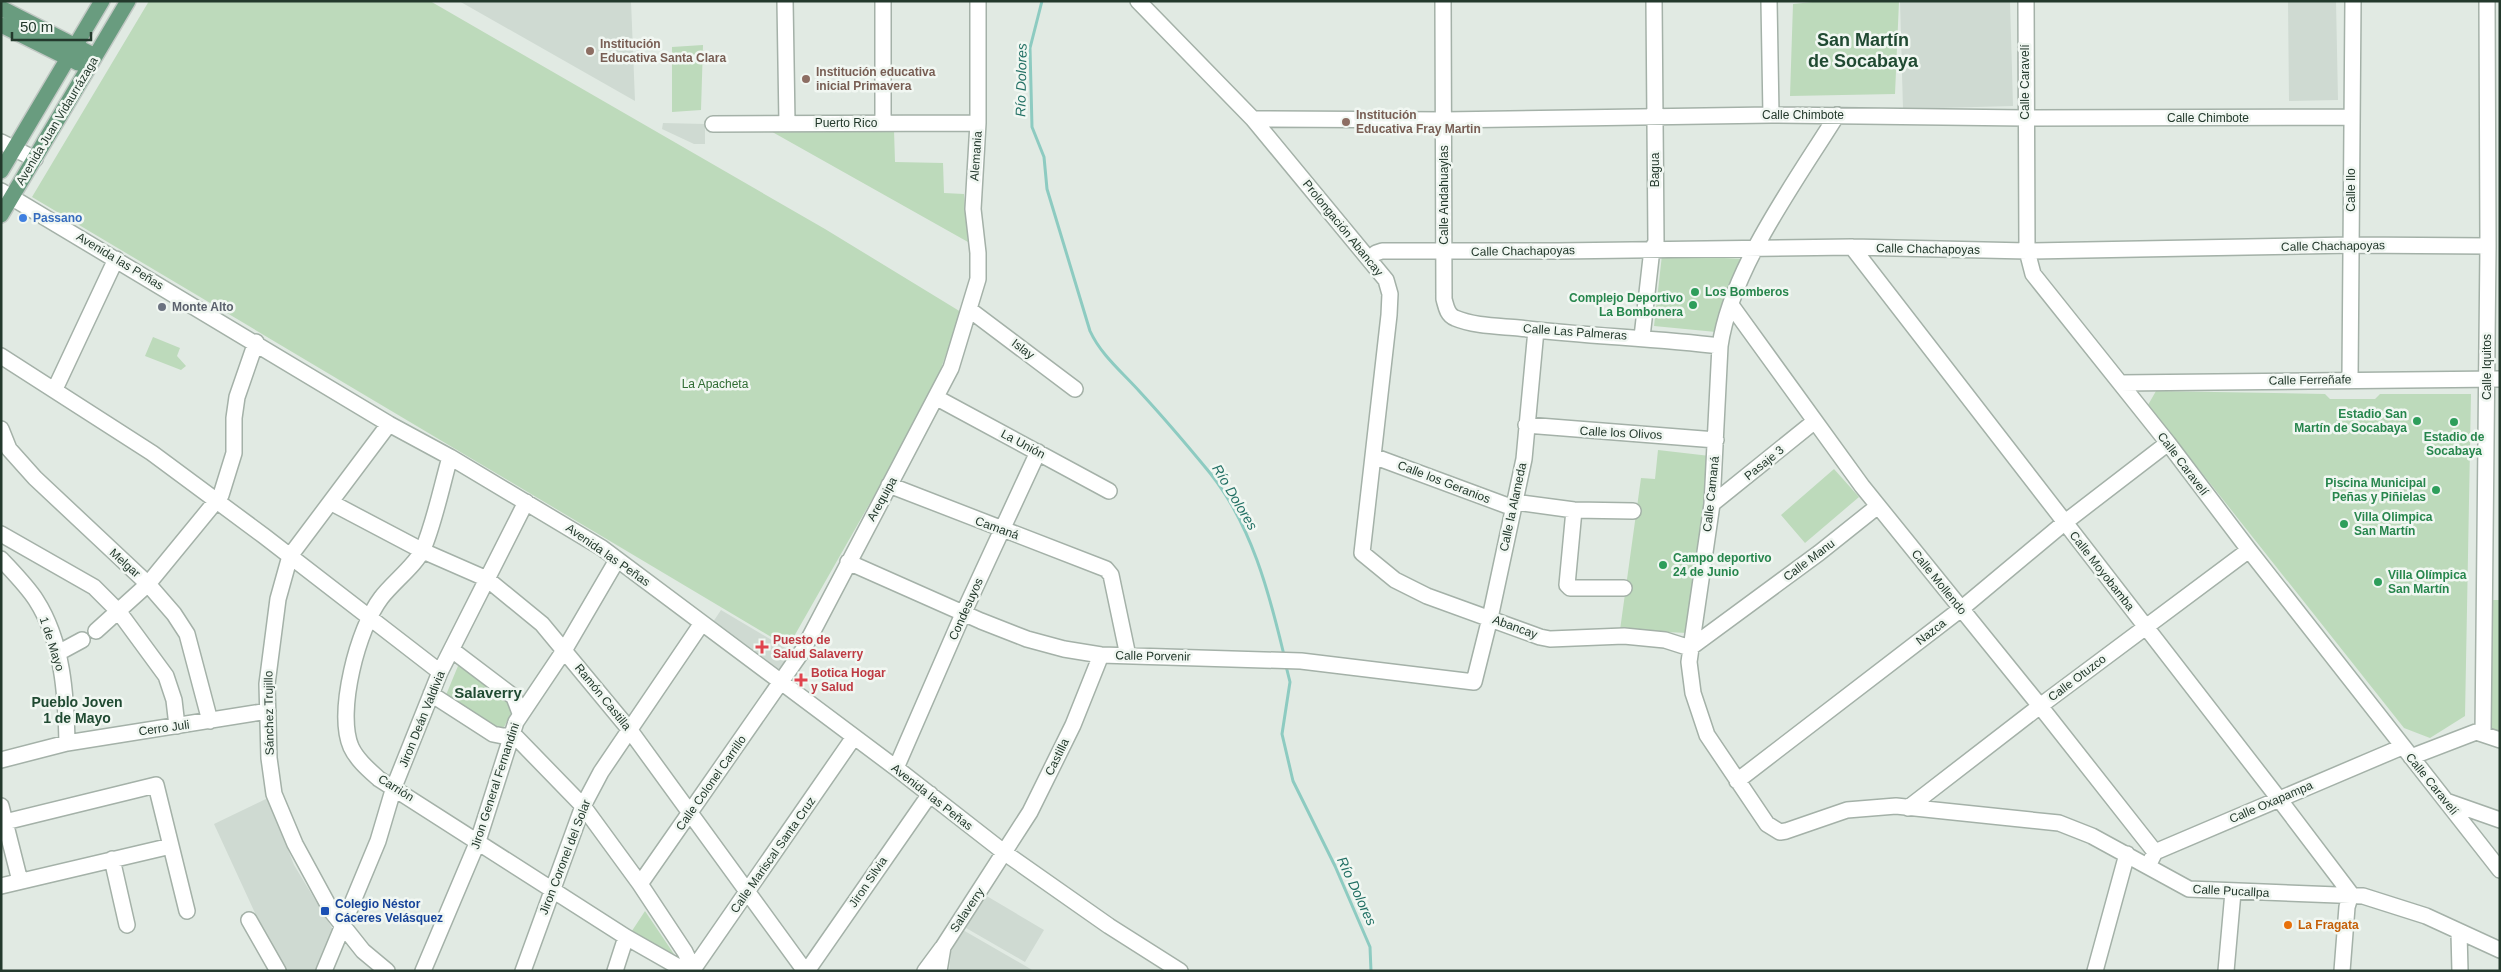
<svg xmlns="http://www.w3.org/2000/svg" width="2501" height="972" font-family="Arial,sans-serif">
  <rect width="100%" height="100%" fill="#e1eae3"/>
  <path fill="#cfdad2" d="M459,1H631L635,101Z
    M1900,1H2010L2013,106L1903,109Z
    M2288,1H2336L2338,100L2289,101Z
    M663,123L705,124V144H694L662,129Z
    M721,610L792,652L778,673L711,625Z
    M268,798L294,865L337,936L322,971H287L255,913L214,824Z
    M985,895L1044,930L1025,962L966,928Z
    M963,930L1034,971H949L951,952Z"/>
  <path fill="#bddabb" d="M149,1H430L825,229L961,312L939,374L924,408L788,647L32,197Z
    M1822,1H1899L1895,94L1790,96L1793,4Z
    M703,45L701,110L672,112V47Z
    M767,129L894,130L895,162L943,163L944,193L964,194L968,242Z
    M1662,255L1745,259L1716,332L1654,326Z
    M153,337L180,348L177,356L186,366L181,370L145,356Z
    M2156,391L2325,394L2330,399H2375L2380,394H2471L2465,716L2430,738L2404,728L2148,405Z
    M1658,450L1710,456L1688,633L1620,630L1641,478L1655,479Z
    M1834,469L1859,497L1805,543L1781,515Z
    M2491,600H2500V736L2490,733Z
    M458,666H463L508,703L511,714L504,727L494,728L446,695Z
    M645,911L680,963L626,940Z"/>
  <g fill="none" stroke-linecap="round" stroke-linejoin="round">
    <path stroke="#8dcbc1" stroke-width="3" d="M1042,1L1030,48L1032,127L1044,157L1047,189L1090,331C1101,355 1122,372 1140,392C1164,418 1187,445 1210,473C1251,524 1269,592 1284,655
      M1286,666L1290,682L1282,734L1293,781L1335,866L1370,947L1371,971"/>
    <g stroke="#a4b1a8" stroke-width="18">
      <path id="minor" d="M785,1L787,123
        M883,1V123
        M1138,1L1253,119L1386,280L1390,294L1389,315L1362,553L1395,580L1427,596L1540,637L1550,639L1624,636L1665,640L1690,648L1819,553L1878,506
        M1443,1L1444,299C1446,306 1447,315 1455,318C1474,326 1498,326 1519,328C1585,336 1653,338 1720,346
        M1769,1L1771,115
        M2026,1L2027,251L2033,274L2168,443L2249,550L2500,870
        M1837,115C1796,181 1731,269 1720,346L1712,504L1689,662L1693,693L1707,735L1767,824L1780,832L1786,831L1847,810L1896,806L2059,823L2092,836L2189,889L2363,896L2426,916L2500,950
        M1253,119L1444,120L1771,115L2025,118L2352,117
        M713,124L978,123
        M1,142L35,159
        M1,191L389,424L450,457L602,548L896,768L1005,853L1109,926L1180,971
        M1852,247L2279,799L2351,894
        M1370,259L1376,253L1382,251H1558L1852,247L2027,251L2351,245L2488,246
        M1731,305L1862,486L2040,706L2155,852
        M970,310L1075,389
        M1642,337L1652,249L1656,242L1654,1
        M1,356L152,453L264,536L440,672
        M2350,379L2353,1
        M2120,383L2500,379
        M55,389L116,259
        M937,398L1109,491
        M1526,425L1716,440
        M1,429L9,449L35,478L148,584L174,614L187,634L210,721
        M1373,456L1508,506L1515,502L1574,510L1633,511
        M450,457C442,485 434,524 423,549C417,564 391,584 381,598C358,628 336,712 351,747C357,760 369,770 379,779L626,937L677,966L692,968
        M889,485L1106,569L1111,575L1128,656
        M332,503L423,551L487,579L542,624L629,729L805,971
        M1712,504L1815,421
        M1574,510L1567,585L1570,588H1624
        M1,534L94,587L119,612L166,676L174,700L177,726
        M1,559C13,572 27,586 36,600C63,642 66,695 67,743
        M848,562L981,621L1027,639L1064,649L1101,655L1301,661L1474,682L1490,618L1524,459L1536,330
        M96,631L148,584L221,495L234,453V418L237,397L256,342
        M452,650L514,697L520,713
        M58,653L82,640
        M431,694L493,734L503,736L514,735L583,806L640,884L685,952L694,971
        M2483,734L2488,246L2487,1
        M2411,757L2476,732L2500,740
        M1,760L67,743L268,711
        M896,768L963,614L1038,452
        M1737,781L1961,609L2064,523L2168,443
        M2446,801L2500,820
        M1,806L20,881
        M1908,808L2040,706L2249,550
        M1,823L156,785L187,911
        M112,859L127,925
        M2151,860L2155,852L2402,747
        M640,884L803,650L951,368L978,279V253L973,209L978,123V1
        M1,886L171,846
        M249,920L278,971
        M2459,933L2460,971
        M324,971L378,841L394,787L440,672L526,502
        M387,971L363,951L332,912L295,844L274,794L269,758L267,684L278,599L290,556L389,424
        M423,971L478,841L516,722L565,649L617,560
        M523,971L583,806L601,772L702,623
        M615,971L626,937
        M692,971L854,737
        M807,971L930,794
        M925,971L942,948
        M939,971L943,947L1030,812L1073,725L1101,655
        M2095,971L2127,854
        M2226,971L2233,892
        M2342,971L2347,907L2351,894"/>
    </g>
    <g stroke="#c1c8c4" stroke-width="18">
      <path id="major" d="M1,8L95,56
        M1,25L78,63
        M1,171L102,1
        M1,215L128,1"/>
    </g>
    <use href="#minor" stroke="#fff" stroke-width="15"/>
    <use href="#major" stroke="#699c7f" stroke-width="15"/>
  </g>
  <g fill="#8d6e63" stroke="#f1f7f2" stroke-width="2">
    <circle cx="590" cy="51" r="5"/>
    <circle cx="806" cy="79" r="5"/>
    <circle cx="1346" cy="122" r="5"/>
  </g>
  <circle fill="#3f7fe0" stroke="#f1f7f2" stroke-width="2" cx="23" cy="218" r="5"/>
  <g fill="#2e9e5b" stroke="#f1f7f2" stroke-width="2">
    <circle cx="1695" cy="292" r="5"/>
    <circle cx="1693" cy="305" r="5"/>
    <circle cx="2417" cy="421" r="5"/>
    <circle cx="2454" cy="422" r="5"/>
    <circle cx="2436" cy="490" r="5"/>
    <circle cx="2344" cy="524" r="5"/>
    <circle cx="1663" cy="565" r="5"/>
    <circle cx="2378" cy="582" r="5"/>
  </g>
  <circle fill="#6b7280" stroke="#f1f7f2" stroke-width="2" cx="162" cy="307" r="5"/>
  <g fill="#e0444e" stroke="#f1f7f2" stroke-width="2">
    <path d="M759.5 639.5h5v5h5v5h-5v5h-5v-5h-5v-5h5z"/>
    <path d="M798.5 672.5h5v5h5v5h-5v5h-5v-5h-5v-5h5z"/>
  </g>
  <rect fill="#1a4fb4" stroke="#f1f7f2" stroke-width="2" x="320" y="906" width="10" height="10" rx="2.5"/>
  <circle fill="#e8710a" stroke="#f1f7f2" stroke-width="2" cx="2288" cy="925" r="5"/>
  <g text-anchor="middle" stroke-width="5" stroke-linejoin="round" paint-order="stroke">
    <g font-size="12" font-weight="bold" fill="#785e54" stroke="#f1f7f2" text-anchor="start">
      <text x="600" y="48">Institución<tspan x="600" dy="14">Educativa Santa Clara</tspan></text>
      <text x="816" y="76">Institución educativa<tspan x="816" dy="14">inicial Primavera</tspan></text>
      <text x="1356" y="119">Institución<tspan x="1356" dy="14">Educativa Fray Martin</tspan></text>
    </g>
    <g font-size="12" fill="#23392c" stroke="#f1f7f2">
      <text transform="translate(2025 82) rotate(-90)" y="4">Calle Caravelí</text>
      <text x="1803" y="119">Calle Chimbote</text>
      <text x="2208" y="122">Calle Chimbote</text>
      <text transform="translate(57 121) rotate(-59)" y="4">Avenida Juan Vidaurrázaga</text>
      <text x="846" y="127">Puerto Rico</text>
      <text transform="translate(976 156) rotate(-86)" y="4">Alemania</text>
      <text transform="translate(1655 170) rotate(-90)" y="4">Bagua</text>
      <text transform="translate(2351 190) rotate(-90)" y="4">Calle Ilo</text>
      <text transform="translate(1444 195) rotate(-90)" y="4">Calle Andahuaylas</text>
      <text transform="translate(1343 228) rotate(51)" y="4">Prolongación Abancay</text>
      <text transform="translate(2333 246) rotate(-1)" y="4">Calle Chachapoyas</text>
      <text transform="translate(1928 249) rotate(1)" y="4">Calle Chachapoyas</text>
      <text transform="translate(1523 251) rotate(-1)" y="4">Calle Chachapoyas</text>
      <text transform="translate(120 261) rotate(31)" y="4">Avenida las Peñas</text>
      <text transform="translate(1575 332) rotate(4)" y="4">Calle Las Palmeras</text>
      <text transform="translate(1023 349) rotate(37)" y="4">Islay</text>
      <text transform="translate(2487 367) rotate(-90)" y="4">Calle Iquitos</text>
      <text transform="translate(2310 380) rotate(-1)" y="4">Calle Ferreñafe</text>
      <text transform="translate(1621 433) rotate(3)" y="4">Calle los Olivos</text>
      <text transform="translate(1023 444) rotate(28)" y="4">La Unión</text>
      <text transform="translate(1764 463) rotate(-39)" y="4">Pasaje 3</text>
      <text transform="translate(2183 464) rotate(53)" y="4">Calle Caravelí</text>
      <text transform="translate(1444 482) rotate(21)" y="4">Calle los Geranios</text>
      <text transform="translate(1711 494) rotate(-84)" y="4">Calle Camaná</text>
      <text transform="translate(882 499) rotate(-61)" y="4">Arequipa</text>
      <text transform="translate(1513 507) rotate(-78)" y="4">Calle la Alameda</text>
      <text transform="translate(997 528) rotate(20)" y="4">Camaná</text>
      <text transform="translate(608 555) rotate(35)" y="4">Avenida las Peñas</text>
      <text transform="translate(1809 560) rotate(-37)" y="4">Calle Manu</text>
      <text transform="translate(125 563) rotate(42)" y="4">Melgar</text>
      <text transform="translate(2102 571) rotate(52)" y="4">Calle Moyobamba</text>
      <text transform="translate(1939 582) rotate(51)" y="4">Calle Mollendo</text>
      <text transform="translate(966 609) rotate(-66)" y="4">Condesuyos</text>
      <text transform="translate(1515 627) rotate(20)" y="4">Abancay</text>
      <text transform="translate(1931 632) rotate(-38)" y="4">Nazca</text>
      <text transform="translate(52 644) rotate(72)" y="4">1 de Mayo</text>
      <text transform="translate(1153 656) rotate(1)" y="4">Calle Porvenir</text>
      <text transform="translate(2077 678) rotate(-37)" y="4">Calle Otuzco</text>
      <text transform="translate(603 697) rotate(51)" y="4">Ramón Castilla</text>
      <text transform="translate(269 713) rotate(-91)" y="4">Sánchez Trujillo</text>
      <text transform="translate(422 719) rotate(-68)" y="4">Jiron Deán Valdivia</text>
      <text transform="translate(164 728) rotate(-8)" y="4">Cerro Juli</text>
      <text transform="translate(1057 757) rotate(-64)" y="4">Castilla</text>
      <text transform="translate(711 783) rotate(-55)" y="4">Calle Colonel Carrillo</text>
      <text transform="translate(2432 784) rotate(51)" y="4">Calle Caravelí</text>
      <text transform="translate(495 786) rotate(-72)" y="4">Jiron General Fernandini</text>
      <text transform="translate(396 788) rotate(32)" y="4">Carrión</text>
      <text transform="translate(932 797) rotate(38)" y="4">Avenida las Peñas</text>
      <text transform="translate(2271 802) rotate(-23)" y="4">Calle Oxapampa</text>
      <text transform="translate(773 855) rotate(-55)" y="4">Calle Mariscal Santa Cruz</text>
      <text transform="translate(565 857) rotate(-69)" y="4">Jiron Coronel del Solar</text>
      <text transform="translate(868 882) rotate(-56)" y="4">Jiron Silvia</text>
      <text transform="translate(2231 891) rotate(3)" y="4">Calle Pucallpa</text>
      <text transform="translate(967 910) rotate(-56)" y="4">Salaverry</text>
    </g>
    <g font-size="12" font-weight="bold" fill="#366cbe" stroke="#f1f7f2" text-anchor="start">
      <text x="33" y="222">Passano</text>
    </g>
    <g font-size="12" font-weight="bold" fill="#27864d" stroke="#f1f7f2" text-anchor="start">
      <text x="1705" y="296">Los Bomberos</text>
      <text x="1683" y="302" text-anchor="end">Complejo Deportivo<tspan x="1683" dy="14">La Bombonera</tspan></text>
      <text x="2407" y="418" text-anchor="end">Estadio San<tspan x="2407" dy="14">Martín de Socabaya</tspan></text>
      <text x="2454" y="441" text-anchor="middle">Estadio de<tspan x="2454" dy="14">Socabaya</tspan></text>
      <text x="2426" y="487" text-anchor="end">Piscina Municipal<tspan x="2426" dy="14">Peñas y Piñielas</tspan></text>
      <text x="2354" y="521">Villa Olimpica<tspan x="2354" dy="14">San Martín</tspan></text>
      <text x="1673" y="562">Campo deportivo<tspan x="1673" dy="14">24 de Junio</tspan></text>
      <text x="2388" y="579">Villa Olímpica<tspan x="2388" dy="14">San Martín</tspan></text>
    </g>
    <g font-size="12" font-weight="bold" fill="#5b616d" stroke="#f1f7f2" text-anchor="start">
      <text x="172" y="311">Monte Alto</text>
    </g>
    <g font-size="12" fill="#306d34" stroke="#f1f7f2">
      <text x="715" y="388">La Apacheta</text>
    </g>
    <g font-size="12" font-weight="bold" fill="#be3a42" stroke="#f1f7f2" text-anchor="start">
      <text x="773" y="644">Puesto de<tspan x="773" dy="14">Salud Salaverry</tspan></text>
      <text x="811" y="677">Botica Hogar<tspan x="811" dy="14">y Salud</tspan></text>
    </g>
    <g font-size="12" font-weight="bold" fill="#164399" stroke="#f1f7f2" text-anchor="start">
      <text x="335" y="908">Colegio Néstor<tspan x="335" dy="14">Cáceres Velásquez</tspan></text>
    </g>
    <g font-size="12" font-weight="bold" fill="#c56008" stroke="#f1f7f2" text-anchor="start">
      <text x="2298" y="929">La Fragata</text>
    </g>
    <g font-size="14" font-style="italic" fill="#227064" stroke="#f1f7f2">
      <text transform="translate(1021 80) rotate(-89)" y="5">Río Dolores</text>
      <text transform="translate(1235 497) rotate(59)" y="5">Río Dolores</text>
      <text transform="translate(1357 891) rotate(65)" y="5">Río Dolores</text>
    </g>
    <g font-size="14" font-weight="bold" fill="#204a32" stroke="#f1f7f2">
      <text x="77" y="707">Pueblo Joven<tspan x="77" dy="16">1 de Mayo</tspan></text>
    </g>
    <g font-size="15" font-weight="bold" fill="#204a32" stroke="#f1f7f2">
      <text x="488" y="698">Salaverry</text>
    </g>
    <g font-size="18" font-weight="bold" fill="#204a32" stroke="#f1f7f2">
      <text x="1863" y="46">San Martín<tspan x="1863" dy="21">de Socabaya</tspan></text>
    </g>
  </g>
  <rect width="2501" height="972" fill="none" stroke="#23392c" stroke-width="5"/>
  <path d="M12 32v8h79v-8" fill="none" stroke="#23392c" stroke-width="2.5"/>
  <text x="20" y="32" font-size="15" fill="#23392c" stroke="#f1f7f2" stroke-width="4" paint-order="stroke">50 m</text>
</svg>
